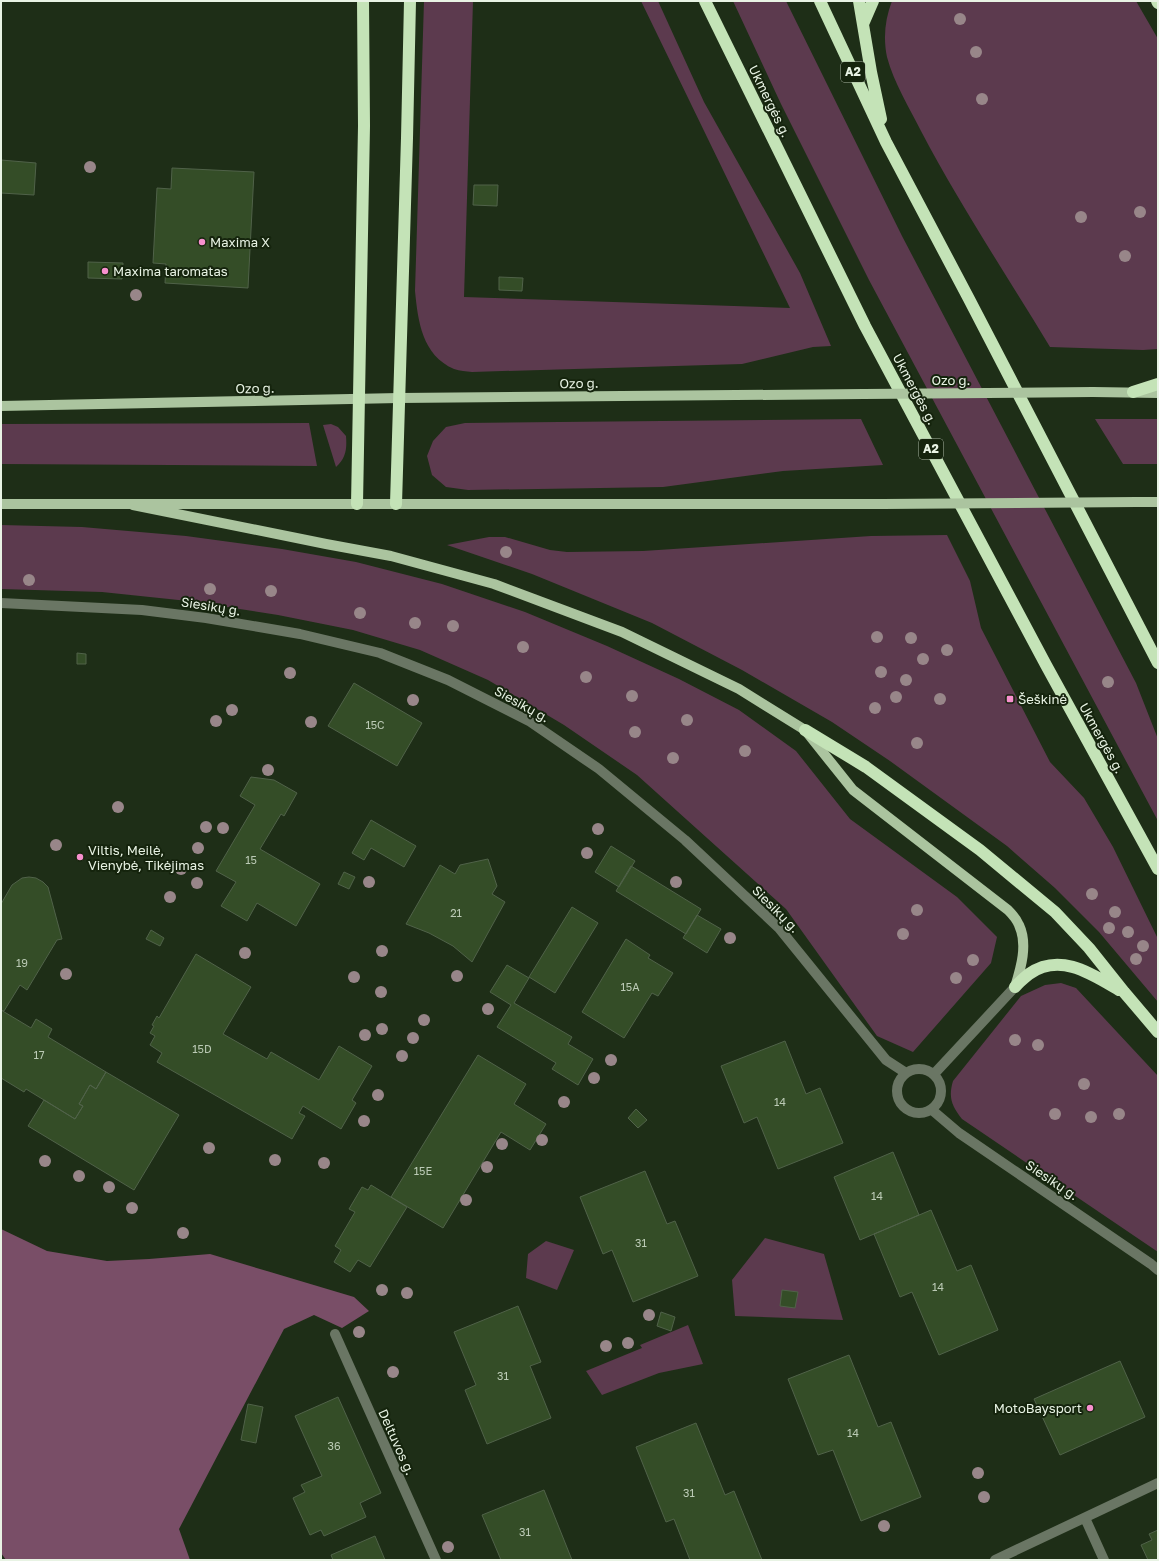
<svg xmlns="http://www.w3.org/2000/svg" width="1159" height="1561" font-family="'Golos Text',sans-serif">
  <rect width="100%" height="100%" fill="#1e2e17"/>
  <path fill="#5c3a4e" d="M424,1H473L464,297L790,308L641,1H658L704,102L800,273L831,346L813,347L742,364L472,372C466,371 460,371 454,369C422,355 418,321 415,291Z
    M733,1H786L902,236L1136,683L1158,739V821L869,280L781,104Z
    M892,1H1136L1158,39V349L1143,350L1050,347C1007,276 960,205 921,131C909,107 894,83 887,57C883,38 885,19 892,1Z
    M861,419L883,465L783,471L663,487L468,490L446,487L432,475L427,456L433,441L446,427L465,423Z
    M1095,419H1158V464H1123Z
    M309,423L317,466L1,464V424Z
    M331,424L338,427L346,436C347,449 346,458 336,467L323,425Z
    M1,525L82,527L186,536L282,549L356,562L442,584L525,612L607,646L679,679L739,710L796,751L850,819L957,897L997,937L991,963L913,1052L877,1036L786,909L637,775L564,725L488,680L420,650L353,630L278,615L188,601L102,592L1,589Z
    M947,535L970,581L981,628L1050,762L1084,798L1113,847L1158,939V1002L1099,932L1055,888L1007,846L890,761L832,722L742,670L652,623L532,574L447,545L489,537H505L550,550L567,552L643,551L871,536Z
    M1061,983L1076,988L1158,1076V1252L962,1119C952,1106 948,1098 953,1081L1021,996L1045,985Z
    M765,1238L824,1254L843,1320L735,1316L732,1280Z
    M546,1241L574,1250L557,1290L526,1278L528,1254Z
    M688,1325L703,1364L659,1373L602,1395L586,1371L642,1348L640,1345Z"/>
  <path fill="#794e67" d="M1,1229L47,1251L107,1261L149,1259L210,1254L354,1297L369,1311L342,1328L314,1315L284,1329L179,1529L190,1560H6L1,1553Z"/>
  <path fill="#344d27" stroke="#506249" d="M1,160L36,163L34,195L1,193Z
    M172,168L254,172L248,288L165,283L166,264L153,263L157,188L171,189Z
    M474,185H498L497,206L473,205Z
    M88,262L123,263L122,279L88,278Z
    M499,277L523,278L522,291L499,290Z
    M77,653L86,654V664H77Z
    M354,683L422,723L397,766L328,726Z
    M251,777L274,780L297,793L284,816L281,814L260,849L320,884L296,926L257,903L247,921L221,906L236,882L216,871L255,805L240,796Z
    M371,820L416,846L404,867L371,848L364,860L352,853Z
    M611,846L635,861L619,887L595,872Z
    M488,859L497,886L492,894L505,902L472,962L453,946L429,933L406,924L440,865L455,874L460,865Z
    M631,866L701,909L686,934L616,891Z
    M344,872L355,877L349,889L338,884Z
    M29,877L36,878L43,882L48,887L62,939L57,940L27,990L20,985L4,1011L1,1010V904L12,885L22,878Z
    M572,907L598,923L555,993L529,977Z
    M697,915L721,929L707,953L683,938Z
    M151,930L164,938L160,946L146,939Z
    M626,939L650,955L648,958L673,973L658,996L652,993L624,1038L582,1012Z
    M196,954L251,987L223,1034L267,1059L271,1052L319,1080L339,1046L372,1066L352,1100L356,1103L341,1129L303,1106L299,1113L305,1116L292,1139L157,1062L162,1053L150,1045L155,1036L150,1033L154,1026L152,1025L157,1016L159,1018Z
    M507,965L529,978L514,1003L572,1037L568,1044L593,1059L578,1085L552,1069L556,1063L497,1027L511,1005L490,992Z
    M1,1010L31,1028L36,1019L52,1029L48,1037L106,1072L96,1089L90,1085L79,1104L83,1106L75,1119L26,1089L24,1092L1,1078Z
    M785,1041L806,1094L820,1088L843,1143L778,1169L757,1117L744,1123L721,1066Z
    M478,1055L526,1084L514,1104L546,1124L530,1150L501,1132L443,1228L391,1197Z
    M106,1072L179,1115L134,1190L28,1126L44,1100L75,1119L83,1106L79,1104L90,1085L96,1089Z
    M636,1109L647,1120L638,1128L628,1118Z
    M893,1152L919,1215L860,1240L834,1177Z
    M645,1171L667,1224L675,1221L698,1276L633,1302L612,1250L603,1254L580,1197Z
    M371,1185L407,1207L370,1267L358,1260L350,1272L334,1262L341,1250L335,1246L355,1212L349,1209L362,1187L368,1190Z
    M931,1210L957,1271L971,1265L998,1330L939,1355L912,1292L900,1297L874,1234Z
    M782,1290L798,1292L795,1308L780,1306Z
    M518,1306L541,1362L530,1366L551,1418L487,1444L465,1390L476,1385L454,1332Z
    M661,1312L675,1317L671,1331L657,1326Z
    M849,1355L878,1427L891,1422L921,1497L861,1521L833,1450L818,1455L788,1379Z
    M1120,1361L1145,1417L1060,1455L1034,1399Z
    M338,1397L381,1493L360,1503L366,1517L324,1536L321,1530L310,1535L293,1498L305,1492L301,1485L322,1476L295,1416Z
    M248,1404L263,1407L256,1443L241,1440Z
    M696,1423L725,1495L734,1491L762,1560H690L674,1519L666,1522L636,1447Z
    M544,1490L572,1560H501L482,1515Z
    M1158,1530V1560H1148L1141,1545L1152,1540L1149,1534Z
    M375,1536L385,1560H333L331,1555Z"/>
  <g fill="none" stroke-linecap="round" stroke-linejoin="round">
    <path stroke="#6a7664" stroke-width="10" d="M1,603L142,610L206,618L300,634L380,653L448,680L529,721L599,769L685,840L779,928L886,1060L906,1073
      M897 1091a22 22 0 1 1 44 0a22 22 0 1 1-44 0Z
      M934,1074L1015,987
      M932,1110L959,1133L1151,1264L1158,1270
      M335,1334L436,1560
      M1085,1518L1104,1560
      M995,1560L1158,1483"/>
    <path stroke="#abc49f" stroke-width="10" d="M1093,392L1158,393
      M1,406L399,398L864,394
      M1136,502H1158
      M1,504H883
      M133,505L326,544L391,556L494,584L622,632L739,689L805,730L853,790L1008,910C1012,914 1017,920 1019,925C1028,944 1021,968 1015,987"/>
    <path stroke="#c4e3b7" stroke-width="12" d="M705,1L865,326L1046,665L1158,869
      M820,1L886,142L969,299L1158,663
      M859,1L871,72L881,119
      M1157,1L1158,3
      M863,24L873,1
      M1133,392L1158,384
      M357,504L364,126L363,1
      M396,504L407,138L410,1
      M805,730L866,767L980,850L1055,912L1089,948L1124,992L1158,1032
      M1015,987C1019,982 1024,978 1029,974C1060,952 1092,974 1119,990"/>
    <path stroke="#abc49f" stroke-width="10" d="M864,394L1093,392
      M883,504L1136,502"/>
  </g>
  <g fill="#988689">
    <circle cx="960" cy="19" r="6"/>
    <circle cx="976" cy="52" r="6"/>
    <circle cx="982" cy="99" r="6"/>
    <circle cx="90" cy="167" r="6"/>
    <circle cx="1140" cy="212" r="6"/>
    <circle cx="1081" cy="217" r="6"/>
    <circle cx="1125" cy="256" r="6"/>
    <circle cx="136" cy="295" r="6"/>
    <circle cx="506" cy="552" r="6"/>
    <circle cx="29" cy="580" r="6"/>
    <circle cx="210" cy="589" r="6"/>
    <circle cx="271" cy="591" r="6"/>
    <circle cx="360" cy="613" r="6"/>
    <circle cx="415" cy="623" r="6"/>
    <circle cx="453" cy="626" r="6"/>
    <circle cx="877" cy="637" r="6"/>
    <circle cx="911" cy="638" r="6"/>
    <circle cx="523" cy="647" r="6"/>
    <circle cx="947" cy="650" r="6"/>
    <circle cx="923" cy="659" r="6"/>
    <circle cx="881" cy="672" r="6"/>
    <circle cx="290" cy="673" r="6"/>
    <circle cx="586" cy="677" r="6"/>
    <circle cx="906" cy="680" r="6"/>
    <circle cx="1108" cy="682" r="6"/>
    <circle cx="632" cy="696" r="6"/>
    <circle cx="896" cy="697" r="6"/>
    <circle cx="940" cy="699" r="6"/>
    <circle cx="413" cy="700" r="6"/>
    <circle cx="875" cy="708" r="6"/>
    <circle cx="232" cy="710" r="6"/>
    <circle cx="687" cy="720" r="6"/>
    <circle cx="216" cy="721" r="6"/>
    <circle cx="311" cy="722" r="6"/>
    <circle cx="635" cy="732" r="6"/>
    <circle cx="917" cy="743" r="6"/>
    <circle cx="745" cy="751" r="6"/>
    <circle cx="673" cy="758" r="6"/>
    <circle cx="268" cy="770" r="6"/>
    <circle cx="118" cy="807" r="6"/>
    <circle cx="206" cy="827" r="6"/>
    <circle cx="223" cy="828" r="6"/>
    <circle cx="598" cy="829" r="6"/>
    <circle cx="56" cy="845" r="6"/>
    <circle cx="198" cy="848" r="6"/>
    <circle cx="587" cy="853" r="6"/>
    <circle cx="181" cy="869" r="6"/>
    <circle cx="369" cy="882" r="6"/>
    <circle cx="676" cy="882" r="6"/>
    <circle cx="197" cy="883" r="6"/>
    <circle cx="1092" cy="894" r="6"/>
    <circle cx="170" cy="897" r="6"/>
    <circle cx="917" cy="910" r="6"/>
    <circle cx="1115" cy="912" r="6"/>
    <circle cx="1109" cy="928" r="6"/>
    <circle cx="1128" cy="932" r="6"/>
    <circle cx="903" cy="934" r="6"/>
    <circle cx="730" cy="938" r="6"/>
    <circle cx="1143" cy="946" r="6"/>
    <circle cx="382" cy="951" r="6"/>
    <circle cx="245" cy="953" r="6"/>
    <circle cx="1136" cy="959" r="6"/>
    <circle cx="973" cy="960" r="6"/>
    <circle cx="66" cy="974" r="6"/>
    <circle cx="457" cy="976" r="6"/>
    <circle cx="354" cy="977" r="6"/>
    <circle cx="956" cy="978" r="6"/>
    <circle cx="381" cy="992" r="6"/>
    <circle cx="488" cy="1009" r="6"/>
    <circle cx="424" cy="1020" r="6"/>
    <circle cx="382" cy="1029" r="6"/>
    <circle cx="365" cy="1035" r="6"/>
    <circle cx="413" cy="1038" r="6"/>
    <circle cx="1015" cy="1040" r="6"/>
    <circle cx="1038" cy="1045" r="6"/>
    <circle cx="402" cy="1056" r="6"/>
    <circle cx="611" cy="1060" r="6"/>
    <circle cx="594" cy="1078" r="6"/>
    <circle cx="1084" cy="1084" r="6"/>
    <circle cx="378" cy="1095" r="6"/>
    <circle cx="564" cy="1102" r="6"/>
    <circle cx="1055" cy="1114" r="6"/>
    <circle cx="1119" cy="1114" r="6"/>
    <circle cx="1091" cy="1117" r="6"/>
    <circle cx="364" cy="1121" r="6"/>
    <circle cx="542" cy="1140" r="6"/>
    <circle cx="502" cy="1144" r="6"/>
    <circle cx="209" cy="1148" r="6"/>
    <circle cx="275" cy="1160" r="6"/>
    <circle cx="45" cy="1161" r="6"/>
    <circle cx="324" cy="1163" r="6"/>
    <circle cx="487" cy="1167" r="6"/>
    <circle cx="79" cy="1176" r="6"/>
    <circle cx="109" cy="1187" r="6"/>
    <circle cx="466" cy="1200" r="6"/>
    <circle cx="132" cy="1208" r="6"/>
    <circle cx="183" cy="1233" r="6"/>
    <circle cx="382" cy="1290" r="6"/>
    <circle cx="407" cy="1293" r="6"/>
    <circle cx="649" cy="1315" r="6"/>
    <circle cx="359" cy="1332" r="6"/>
    <circle cx="628" cy="1343" r="6"/>
    <circle cx="606" cy="1346" r="6"/>
    <circle cx="393" cy="1372" r="6"/>
    <circle cx="978" cy="1473" r="6"/>
    <circle cx="984" cy="1497" r="6"/>
    <circle cx="884" cy="1526" r="6"/>
    <circle cx="448" cy="1547" r="6"/>
  </g>
  <g fill="#f790ce" stroke="#15240d" stroke-width="1.5">
    <circle cx="202" cy="242" r="4"/>
    <circle cx="105" cy="271" r="4"/>
    <rect x="1006" y="695" width="8" height="8" rx="2"/>
    <circle cx="80" cy="857" r="4"/>
    <circle cx="1090" cy="1408" r="4"/>
  </g>
  <g text-anchor="middle" stroke-width="4" stroke-linejoin="round" paint-order="stroke">
    <g font-size="11" fill="#bbcab5">
      <text x="375" y="729">15C</text>
      <text x="251" y="864">15</text>
      <text x="456" y="917">21</text>
      <text x="22" y="967">19</text>
      <text x="630" y="991">15A</text>
      <text x="202" y="1053">15D</text>
      <text x="39" y="1059">17</text>
      <text x="780" y="1106">14</text>
      <text x="423" y="1175">15E</text>
      <text x="877" y="1200">14</text>
      <text x="641" y="1247">31</text>
      <text x="938" y="1291">14</text>
      <text x="503" y="1380">31</text>
      <text x="853" y="1437">14</text>
      <text x="334" y="1450">36</text>
      <text x="689" y="1497">31</text>
      <text x="525" y="1536">31</text>
    </g>
    <g fill="#15240d" stroke="#a9b5a4" stroke-width="1">
      <rect x="841" y="62" width="24" height="20" rx="3"/>
      <rect x="919" y="439" width="24" height="20" rx="3"/>
    </g>
    <g font-size="12" font-weight="bold" fill="#e8f3e4">
      <text x="853" y="76">A2</text>
      <text x="931" y="453">A2</text>
    </g>
    <g font-size="13" fill="#e8f3e4" stroke="#15240d">
      <text transform="translate(770 101) rotate(64)" y="5">Ukmergės g.</text>
      <text x="951" y="385">Ozo g.</text>
      <text transform="translate(579 383) rotate(-1)" y="5">Ozo g.</text>
      <text transform="translate(255 388) rotate(-1)" y="5">Ozo g.</text>
      <text transform="translate(915 389) rotate(62)" y="5">Ukmergės g.</text>
      <text transform="translate(211 606) rotate(9)" y="5">Siesikų g.</text>
      <text transform="translate(522 704) rotate(29)" y="5">Siesikų g.</text>
      <text transform="translate(1102 738) rotate(61)" y="5">Ukmergės g.</text>
      <text transform="translate(776 909) rotate(45)" y="5">Siesikų g.</text>
      <text transform="translate(1052 1180) rotate(34)" y="5">Siesikų g.</text>
      <text transform="translate(397 1442) rotate(66)" y="5">Deltuvos g.</text>
    </g>
    <g font-size="13" fill="#e8f3e4" stroke="#15240d" text-anchor="start">
      <text x="210" y="247">Maxima X</text>
      <text x="113" y="276">Maxima taromatas</text>
      <text x="1018" y="704">Šeškinė</text>
      <text x="88" y="855">Viltis, Meilė,<tspan x="88" dy="15">Vienybė, Tikėjimas</tspan></text>
      <text x="1082" y="1413" text-anchor="end">MotoBaysport</text>
    </g>
  </g>
  <rect width="1159" height="1561" fill="none" stroke="#e8f3e4" stroke-width="4"/>
</svg>
